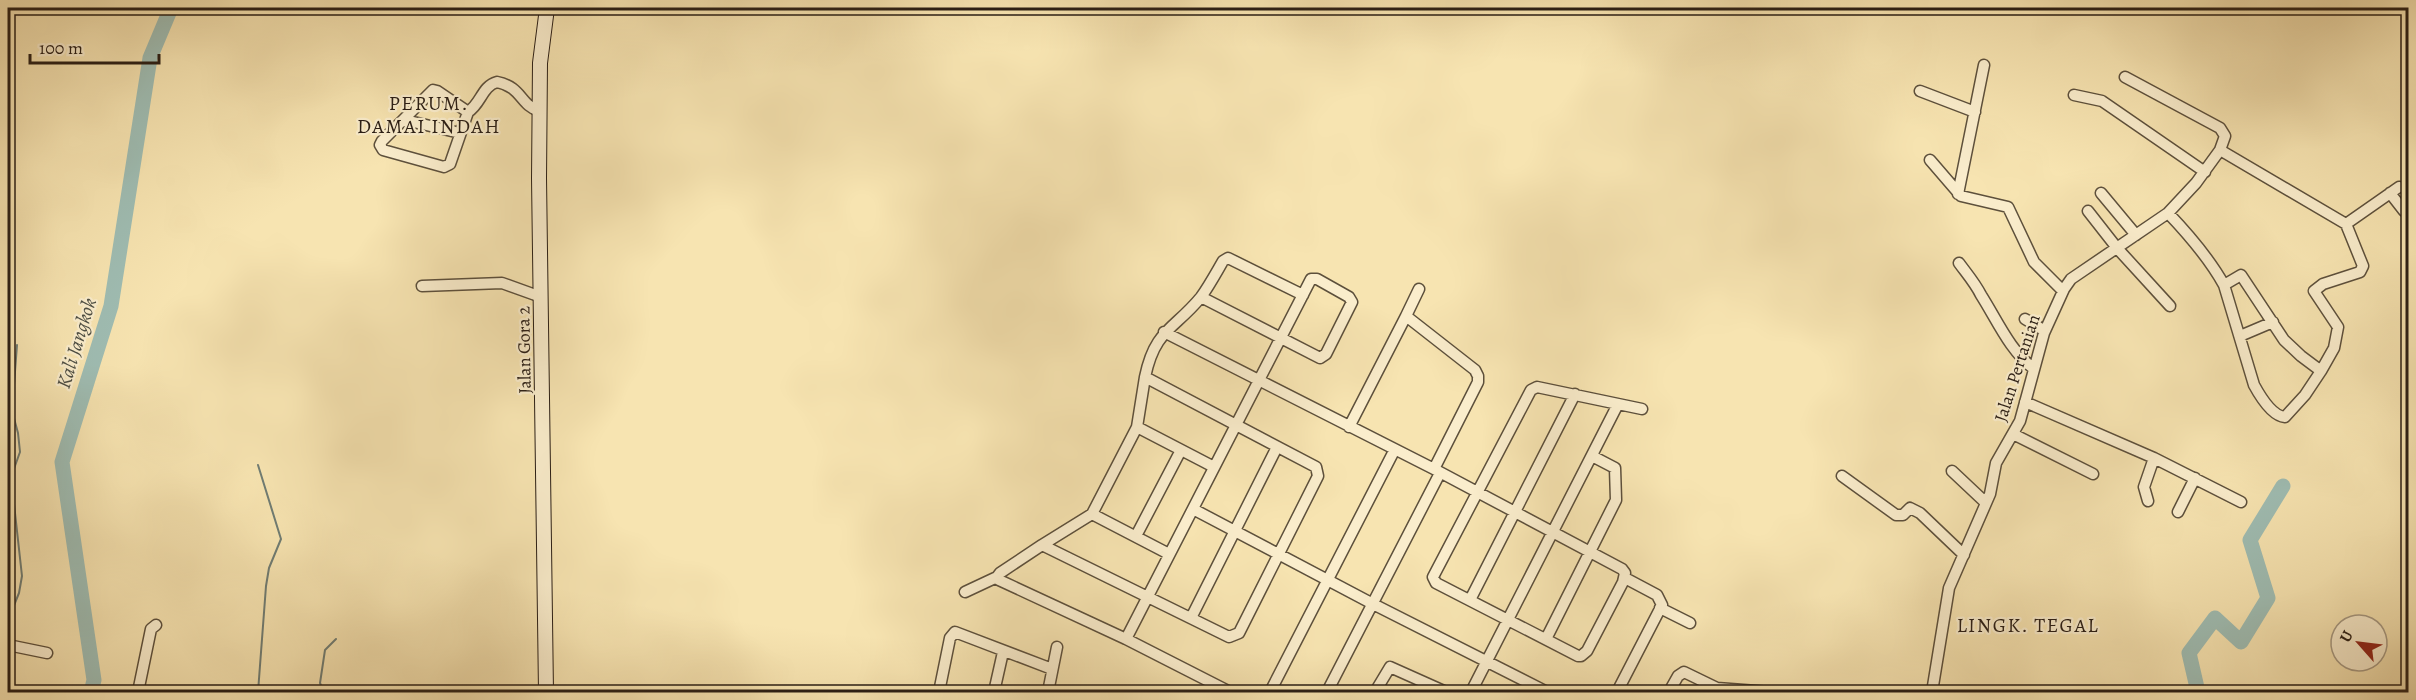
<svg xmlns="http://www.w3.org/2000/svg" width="2416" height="700" font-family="Alegreya,serif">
  <rect width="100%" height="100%" fill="#f7e4b1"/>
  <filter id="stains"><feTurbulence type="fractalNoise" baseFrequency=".00333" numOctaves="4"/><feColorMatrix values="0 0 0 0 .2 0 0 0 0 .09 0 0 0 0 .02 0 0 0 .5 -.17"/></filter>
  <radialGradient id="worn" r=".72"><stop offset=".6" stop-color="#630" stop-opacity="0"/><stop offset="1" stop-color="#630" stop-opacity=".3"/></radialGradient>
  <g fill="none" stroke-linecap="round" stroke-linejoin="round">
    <path stroke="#707d74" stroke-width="2" d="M258,465L281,539L269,568L266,586L258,692
      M8,498L10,480
      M8,505L14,564L11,594L8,598
      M8,620L19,593L22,576L11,477L20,452L18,433L12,411L17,345
      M324,692L320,683L325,650L336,639"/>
    <path stroke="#9fbdb3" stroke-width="15" d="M91,692L94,680L62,462L111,306L150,58L171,8
      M2198,692L2189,653L2215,618L2241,642L2268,598L2250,540L2283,486"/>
    <g stroke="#5d503c" stroke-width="13">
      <path id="street" d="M433,90L437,91L468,112L450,164L444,167L383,150L380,145L382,141Z
        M1920,91L1975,112
        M2074,95L2102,101L2205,172
        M468,112C481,104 482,86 497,82C522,87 520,105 539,111
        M405,120L460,133
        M2220,150L2346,224L2399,187
        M1930,160L1961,196L2008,207L2034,262L2063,291
        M2101,193L2136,235
        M2390,193L2404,211
        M1958,194L1984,65
        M2088,211L2117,248L2170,306
        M2168,213C2189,235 2209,258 2224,285L2254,385C2260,396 2272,416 2285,417L2305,395L2321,371L2301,356L2284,340L2241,275L2224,285
        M1959,263C1967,274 1975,283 1981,295C1997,320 2010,351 2034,369
        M422,286L502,283L541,297
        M1406,316L1419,289
        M2025,319L2045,331
        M1164,332L1434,469L1622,569L1625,573L1623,582L1587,651L1581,656H1578L1436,583L1433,577L1531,390L1537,387L1642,409
        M2240,336L2273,322
        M2321,371L2334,348L2338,327L2314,291L2323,284L2360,272L2363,266L2346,224
        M1145,377C1155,329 1174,330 1201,297C1209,286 1216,273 1223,261L1228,258L1303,295
        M2025,402L2154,458L2241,502
        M1349,427L1406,316L1475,370L1478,376V382L1434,469
        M2013,434L2093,474
        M1952,471L1986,503
        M1842,476L1896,515H1903L1910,508L1920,513L1964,555
        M2148,501L2144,487L2154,458
        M1193,509L1373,604L1547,692
        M2178,512L2195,478
        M1092,514L1137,427
        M1136,536L1181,450
        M1042,545L1000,573L997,577L999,580L1126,639L1230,692
        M1169,554L1092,514L1042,545L1229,637L1239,633L1318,476L1316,467L1145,377L1137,427L1214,467
        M965,592L997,577
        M1470,600L1575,394
        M1660,608L1690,623
        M1191,618L1277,447
        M1126,639C1188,519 1249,399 1311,279H1317L1349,297L1352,302L1326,354L1320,358L1201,297
        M1546,639L1616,500L1615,468L1592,456
        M8,645L47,653
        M138,692L151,629L156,625
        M939,692L950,638L955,632L1052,669
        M994,692L1003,652
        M1048,692L1057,647
        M1270,692L1394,451
        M1327,692L1440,473
        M1375,692L1390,667L1446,692
        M1471,692L1618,404
        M1617,692L1662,605L1657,595L1625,578
        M1669,692L1678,676L1684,672L1717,688
        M1715,692L1717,688L1770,692
        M1932,692L1949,588L1990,494L1996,463L2020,421L2044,333L2064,289L2071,279L2168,213L2196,183L2220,150L2225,136L2220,128L2125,77"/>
    </g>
    <g stroke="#2a1e15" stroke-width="16">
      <path id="secondary" d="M546,692L539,178L540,63L547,8"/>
    </g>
    <use href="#street" stroke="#faedcc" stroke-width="10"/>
    <use href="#secondary" stroke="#faedcc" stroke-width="14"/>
  </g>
  <g text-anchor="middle" stroke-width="4.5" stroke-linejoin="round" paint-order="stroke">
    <g font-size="18" fill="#2a1e15" stroke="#faedcc">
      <text transform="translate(524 350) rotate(-91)" y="6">Jalan Gora 2</text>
      <text transform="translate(2017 368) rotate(-72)" y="6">Jalan Pertanian</text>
    </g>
    <g font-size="20" letter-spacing="1.5" fill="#2a1e15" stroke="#faedcc">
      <text x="429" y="110">PERUM.<tspan x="429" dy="23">DAMAI INDAH</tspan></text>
      <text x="2028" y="632">LINGK. TEGAL</text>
    </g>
    <g font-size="20" font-style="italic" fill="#4d4e44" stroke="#faedcc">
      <text transform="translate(76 343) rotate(-73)" y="7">Kali Jangkok</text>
    </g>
  </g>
  <rect width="2416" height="700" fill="none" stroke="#f7e4b1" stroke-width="30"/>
  <rect x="9" y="9" width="2398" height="682" fill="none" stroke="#2a1e15" stroke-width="3"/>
  <rect x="15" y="15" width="2386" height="670" fill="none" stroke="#2a1e15" stroke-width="1.5"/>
  <g transform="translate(2359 643) rotate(298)"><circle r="28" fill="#faedcc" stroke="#a79a83" stroke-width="1.5"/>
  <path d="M0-4.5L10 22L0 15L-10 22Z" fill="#8f2418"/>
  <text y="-9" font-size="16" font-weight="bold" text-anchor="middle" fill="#2a1e15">U</text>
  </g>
  <path d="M30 54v9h129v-9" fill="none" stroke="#2a1e15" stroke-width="3"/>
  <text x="39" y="54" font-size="18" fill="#2a1e15" stroke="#faedcc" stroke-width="4.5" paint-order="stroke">100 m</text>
  <rect width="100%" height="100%" filter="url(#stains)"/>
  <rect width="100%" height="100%" fill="url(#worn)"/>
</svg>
